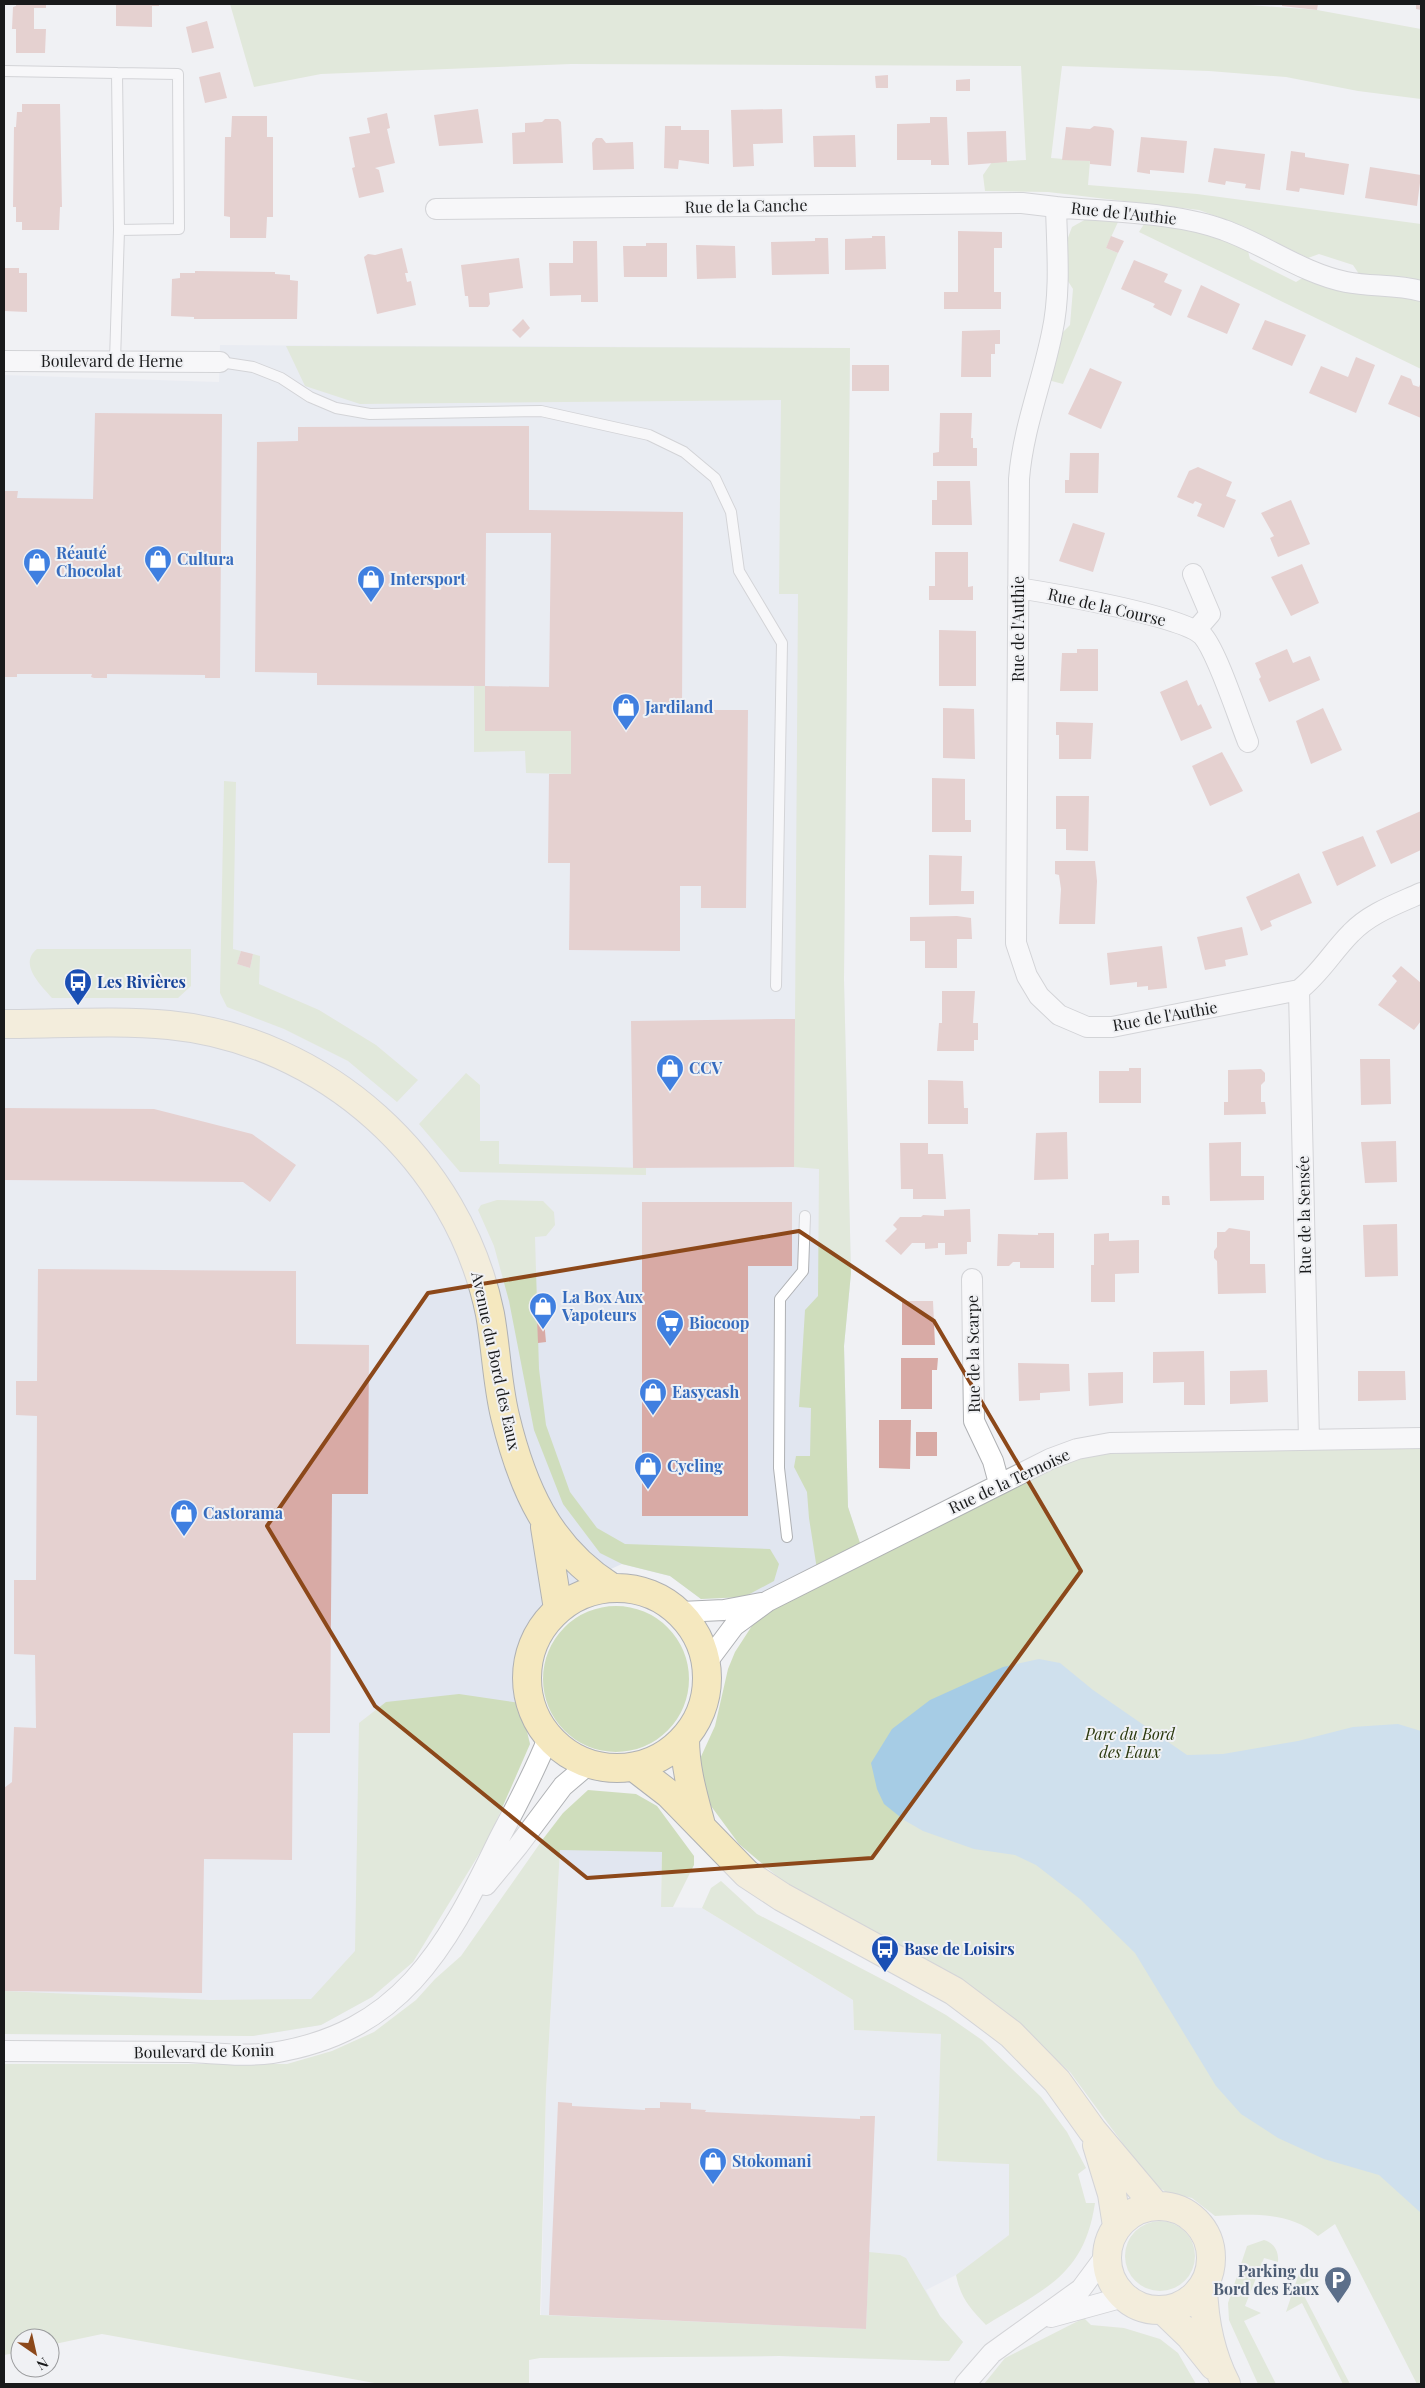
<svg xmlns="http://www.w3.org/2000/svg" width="1425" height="2388" font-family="'Playfair Display',serif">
  <rect width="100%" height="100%" fill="#f0f1f4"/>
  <path fill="#e1e6f0" d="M220,345L850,348L844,980L851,1273L844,1346L848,1507L863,1553L768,1601L744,1597L701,1599L670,1576L622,1564L550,1596L522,1647L520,1703L530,1744L413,1962L372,1997L321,2025L253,2036L4,2034V375L219,382Z
    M560,1849L662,1852L661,1907L702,1908L853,2000L854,2030L942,2034L937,2161L1009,2163V2235L962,2272L926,2290L940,2316L963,2342L949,2361L779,2356L540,2358L546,2091Z"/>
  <path fill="#cfddbc" d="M230,4H1236L1317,10L1421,29V99L1358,91L1286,77L1209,71L1062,66L1051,158L1090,161L1088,185L1197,194L1421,224V281L1407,277L1359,274L1353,265L1319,254L1308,258L1243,226L1199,210L1048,192L985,191L983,175L992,162L1026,160L1021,66L571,64L321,74L254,87Z
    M1088,218L1118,222L1106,248L1118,253L1063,384L1048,380L1061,334L1070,325L1073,289L1066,278V243L1072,227Z
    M1144,224C1188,227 1207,232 1248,251L1250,259L1296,282L1304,277L1421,301V369L1139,232Z
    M286,346L850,348L844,980L851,1273L844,1346L848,1507L863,1552L1077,1449L1421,1438V2384H1417L1335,2224L1318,2236C1290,2211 1250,2214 1215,2216L1192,2198L1166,2192L1152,2183L1070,2072L1021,2027L964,1983L935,1964L808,1897L785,1883L739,1844L711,1806L701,1788L699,1761L715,1726L728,1669L735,1652L768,1601L818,1576L809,1518L807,1492L794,1467L796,1456H810L811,1408L799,1407L805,1310L818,1296L819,1169L794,1167L798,594H779L781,400L360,404L305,386Z
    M474,686H485V731H571V774L526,773L525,751L474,752Z
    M224,781L236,782L233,949L241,951L237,964L250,968L253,954L260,956L259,984L319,1010L376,1045L418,1080L397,1102L348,1061L284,1029L227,1007L220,993Z
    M37,949H191V986L178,998H52C41,985 18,964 37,949Z
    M466,1073L480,1085V1141H499V1164L646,1168V1175L460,1172L419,1124Z
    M497,1200L543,1201L554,1212L555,1225L546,1236L535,1237L539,1369L546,1425L570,1492L597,1528L625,1544L770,1549L779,1564L774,1581L744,1597L701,1599L670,1576L622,1564L600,1553L563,1504L534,1430L509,1301L494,1246L478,1210L481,1205Z
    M543 1679a73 73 0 1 1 146 0a73 73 0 1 1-146 0Z
    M459,1694L520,1703L530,1744L489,1838L413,1962L372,1997L321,2025L253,2036L4,2034V1991L210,2000L311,1999L355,1951L359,1723L386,1702Z
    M588,1790L636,1794L657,1806L694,1856V1865L673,1907H661L662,1852L560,1850L546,2091L540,2315L866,2329L869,2252L900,2255L906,2258L940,2316L963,2342L949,2361L779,2356L540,2358L529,2360V2384H380L102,2334L50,2345V2338H20V2352L4,2355V2064H287L332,2051L374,2032L416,2000L435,1979L461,1956L543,1839L563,1813Z
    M721,1881L757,1914L895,1986L946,2015L982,2040L1041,2097L1067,2132L1086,2168L1078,2174L1086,2203H1095C1084,2277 1043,2289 986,2325C970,2308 961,2299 956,2275L1009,2235V2164L937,2161L941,2034L854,2030L853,2000L702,1908L711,1888Z
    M1125 2256a35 35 0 1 1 70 0a35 35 0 1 1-70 0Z
    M1264,2240C1274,2243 1279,2251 1278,2262L1264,2258L1245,2306L1261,2313L1244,2321L1276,2384H1258L1229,2320L1228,2303L1247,2246Z
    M1308,2269L1313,2271L1317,2277L1299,2286L1350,2384H1343L1302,2303L1286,2312L1299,2273Z
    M1084,2318L1091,2325L1124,2328L1160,2339L1178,2353L1196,2384H984L1005,2358Z"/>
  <path fill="#a6cce5" d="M1039,1659L1060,1663L1093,1690L1187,1755L1223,1754L1298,1741L1353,1727L1398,1724L1421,1731V2213L1379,2175L1324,2159L1278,2138L1241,2114L1216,2086L1135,1953L1080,1899L1036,1865L1015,1855L974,1849L923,1831L904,1820L884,1804L877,1789L871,1763L892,1729L930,1700L1003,1667Z"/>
  <path fill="#d8aaa5" d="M16,4H46V8H34V29H46L45,53H16V29H12L13,7L16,6Z
    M116,4H159V6H152V27L116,26Z
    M1282,4H1318L1317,10L1282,6Z
    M1416,4H1421V10L1416,9Z
    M207,21L214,48L192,53L186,27Z
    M220,72L227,98L205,103L199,77Z
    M888,75V88H876L875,76Z
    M970,79V91H956V80Z
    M22,104H60L62,207H60L59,230H22V222H16V207H13L14,127H16L17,112H22Z
    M478,109L483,143L439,146L434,115Z
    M782,109L783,143L753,144L754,166L733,167L731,110Z
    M387,113L390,128L387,129L395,163L375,168L379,170L384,192L359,198L352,168L355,167L349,137L370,133L367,118Z
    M232,116H267V137H273V217H267L266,238H230V217L224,216L225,137H231Z
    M930,117H947L949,165H931V160H897V124L930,123Z
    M545,119H558L561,122L563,163L513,164L512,133L525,132V123L542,122Z
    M665,126H681V130H709V164L679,160L678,169L664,168Z
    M1094,126L1111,128L1114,131L1111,166L1090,164V161L1062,160L1066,127L1090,129Z
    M1006,131L1007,162L968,165L967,132Z
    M855,135L856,167H814L813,136Z
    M1141,137L1187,141L1184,173L1150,170V174L1137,172Z
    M596,138H602L606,143L633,142L634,169L593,170L592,143Z
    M1214,148L1265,154L1260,190L1245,188L1246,184L1226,181L1225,185L1208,182Z
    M1291,151L1305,153V157L1349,164L1344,195L1300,188L1299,192L1286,190Z
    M1370,167L1421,175L1417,206L1365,198Z
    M958,231L1002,232V248H994V292H1001V309H944V292H958Z
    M872,236H885L886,269L845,270V239L872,238Z
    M1111,236L1124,241L1118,253L1106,248Z
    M815,238H828L829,274L772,275L771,242L815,241Z
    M573,241H597L598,302H581V295L550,296L549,263H573Z
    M646,243H667V277H624L623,246H646Z
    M696,245L735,246L736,278L697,279Z
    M402,248L408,273H405L407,282L411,281L416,305L377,314L364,257L368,254L375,255Z
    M519,258L523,288L489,293L490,304L488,307H469L468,296H465L461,265Z
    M1134,260L1168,274L1164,282L1182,290L1171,316L1153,307L1155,304L1121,289Z
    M4,268H19V273H27V312L4,311Z
    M195,271L275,272V274L290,275V280L298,281L297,319H194V317L171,316L172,279L180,278V273H195Z
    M1201,285L1240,304L1227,334L1187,317Z
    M523,319L530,328L520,338L512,330Z
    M1265,320L1306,335L1292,366L1252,349Z
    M1000,330V344H995V354H991V377H961L962,331Z
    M1356,357L1375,365L1356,413L1309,393L1321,366L1348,377Z
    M852,365H889V391H852Z
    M1090,368L1122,382L1101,429L1068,414Z
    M1401,375L1411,379L1413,385L1419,387L1421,382V418L1388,404Z
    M95,413L222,414L220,678H205V675L107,674V678H94L91,677L92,674H17V677H4V491H18L17,498L93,499Z
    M940,413H972L971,438H973V448H977V466H933V453L939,452Z
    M529,426V510L683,512L682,710H748L746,908H701V886H680V951L569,950L570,863H548L549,774H571V731H485V686L549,687L551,533H486L485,686L317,685V673L255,672L257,442L298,441V427Z
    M1070,453H1099L1098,493H1065V480H1069Z
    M1198,467L1232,482L1226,496L1236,500L1224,528L1197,516L1202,504L1195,501L1193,504L1177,497L1189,471Z
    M937,481H970L972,525H932V500H937Z
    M1291,500L1310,544L1278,557L1270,538L1274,536L1261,513Z
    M1073,523L1105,533L1093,572L1059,561Z
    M935,552H968V587L973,586V600H929V586H935Z
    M1302,564L1319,603L1291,616L1271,577Z
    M939,630L976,631V686H939Z
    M1077,649H1098V691H1060L1062,653H1077Z
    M1287,649L1293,663L1310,656L1320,680L1269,702L1259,679L1261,677L1255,663Z
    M1187,680L1198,706L1201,704L1212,728L1181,741L1160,692Z
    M943,708L974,709L975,759L943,758Z
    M1323,708L1342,750L1311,764L1296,721Z
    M1056,722L1093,723L1091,759H1059V735H1056Z
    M1222,752L1243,791L1210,806L1192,766Z
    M932,778L965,779V820H971V832H932Z
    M1056,796H1089L1088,851L1066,850V829H1056Z
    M1421,811V850L1391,864L1376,831Z
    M1363,836L1376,866L1337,886L1322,852Z
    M929,855L962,856L961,891H974V904L929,905Z
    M1055,861H1095L1097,881L1095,924H1059L1061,889L1059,875L1055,874Z
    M1299,873L1312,903L1270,921L1272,926L1261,931L1246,897Z
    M957,916L971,918L972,939H957V968H925V941H910V917Z
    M1242,927L1248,955L1225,960L1226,966L1205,970L1197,937Z
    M1162,946L1167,988L1148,990V986L1137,987V982L1110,985L1107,953Z
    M241,951L253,954L250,968L237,964Z
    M1401,966L1421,983V1021L1414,1030L1378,1005L1397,981L1392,976Z
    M942,991H975L973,1023H978V1040H974V1051H937L939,1023H942Z
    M777,1019H795L794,1167L633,1168L631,1021Z
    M1360,1059H1390L1391,1104L1361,1105Z
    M1129,1068H1141V1103H1099V1071H1129Z
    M1261,1069L1265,1073V1081L1261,1085V1102H1265L1266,1114L1224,1115V1102H1228V1070Z
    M928,1080L963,1081L964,1108H968V1124H928Z
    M4,1108L154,1109L252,1134L296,1165L270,1202L243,1182L4,1180Z
    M1067,1132L1068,1179L1034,1180L1036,1133Z
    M1396,1141L1397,1182L1365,1183L1361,1142Z
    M1241,1142V1176H1264V1200L1210,1201L1209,1143Z
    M900,1143H928V1154H943L946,1199H913V1189H901Z
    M1162,1196H1169L1170,1205H1162Z
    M642,1202H792V1266H748V1516H642Z
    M970,1209L971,1242H967V1254L945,1255V1243H938V1248L925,1249V1243H912L901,1255L885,1241L897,1229L893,1225L900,1217H921L923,1215L944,1216V1210Z
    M1397,1224L1398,1276L1365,1277L1363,1225Z
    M1229,1228L1250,1231V1264H1265L1266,1293L1218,1294L1217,1261L1214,1258V1251L1217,1247V1232H1225Z
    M1038,1233H1054V1268H1020V1262H1013L1009,1266H997L998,1234L1038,1235Z
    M1109,1233V1241L1139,1240V1273L1115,1274V1302H1091V1265H1094V1234Z
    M38,1269L296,1271V1344L369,1345L368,1494H332L330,1733H293L292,1860L204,1859L202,1993L4,1991V1788L12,1782L14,1727L36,1728L35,1655L14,1654V1580H36L37,1416L16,1415V1381H37Z
    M902,1301H933L935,1345H902Z
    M537,1320H544L546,1342L538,1343Z
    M1204,1351L1205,1405H1184V1382L1153,1383V1352Z
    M901,1358H938L937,1370H932V1409H901Z
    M1018,1363L1069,1364L1070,1391L1040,1393V1400L1019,1401Z
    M1267,1370L1268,1402L1230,1404V1371Z
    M1358,1371H1405L1406,1400L1358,1401Z
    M1123,1372V1403L1089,1406L1088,1373Z
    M879,1420H911L910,1469L879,1468Z
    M916,1432H937V1456H916Z
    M558,2102L572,2103V2106L645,2110V2108H660V2102L691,2103V2109L706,2110L705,2112L860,2119V2116H875L866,2329L549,2315Z"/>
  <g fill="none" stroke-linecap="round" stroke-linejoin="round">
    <g stroke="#afb1b4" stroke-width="12">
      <path id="lane" d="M4,71L117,73L119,230L115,361
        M117,73L178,74L179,229L119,230
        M220,362L253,367L281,378L310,397L336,408L370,414L541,411L649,435L684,452L715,478L731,512L739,571L782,643L776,986
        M787,1537L779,1468L780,1299L803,1271L805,1216"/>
    </g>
    <g stroke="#afb1b4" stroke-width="22">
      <path id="street" d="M436,209L1022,203L1056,207
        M1421,291C1396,284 1371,287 1346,282C1302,273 1266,245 1224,230C1177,212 1107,212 1056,207C1057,248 1061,292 1052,333C1042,383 1023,428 1019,479L1016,943L1027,976L1039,996L1059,1015L1087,1027H1112L1299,990C1320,974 1332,952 1351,933C1370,913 1397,904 1421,893
        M4,361L220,362
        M1193,574L1210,614L1196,630
        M1018,588C1050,593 1184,616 1203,636C1218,654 1238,717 1248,742
        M1299,990L1309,1440
        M972,1279L974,1421L993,1461L999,1483
        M681,1612L724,1610L761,1603
        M707,1662L734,1626L768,1601L1050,1459L1077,1449L1110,1443L1421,1438
        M486,1885L518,1846L563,1786L589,1764
        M4,2051C65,2051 127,2052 189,2052C215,2053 245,2057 272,2053C400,2033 445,1950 497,1843C515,1808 534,1774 548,1738
        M1051,2317L1124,2297
        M965,2384L992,2353L1081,2289L1107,2254"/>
    </g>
    <g stroke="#afb1b4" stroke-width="30">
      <path id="secondary" d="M4,1024C57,1024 117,1020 169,1025C324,1040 459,1160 490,1314C496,1347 497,1383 505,1416C522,1487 548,1547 611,1587
        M545,1527L558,1609
        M527 1678a90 90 0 1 1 180 0a90 90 0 1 1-180 0Z
        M685,1738C685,1769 693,1795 701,1825
        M634,1767L669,1794L747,1874L782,1897L954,1991L1011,2034L1057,2081L1092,2130L1155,2205
        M1097,2145L1112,2194L1117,2226
        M1107 2258a52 52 0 1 1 104 0a52 52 0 1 1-104 0Z
        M1203,2287C1204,2319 1211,2355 1226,2384
        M1163,2310L1190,2336L1214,2366"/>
    </g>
    <use href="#lane" stroke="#fff" stroke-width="10"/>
    <use href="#street" stroke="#fff" stroke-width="20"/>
    <use href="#secondary" stroke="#f5e8bf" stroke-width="28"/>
  </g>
  <path d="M0 0H1425V2388H0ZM799,1231L934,1321L1081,1571L872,1858L587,1878L375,1706L267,1526L428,1293Z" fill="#f0f1f4" fill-opacity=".55" fill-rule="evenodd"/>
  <path fill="none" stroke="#8c481a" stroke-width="4" stroke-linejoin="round" d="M799,1231L934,1321L1081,1571L872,1858L587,1878L375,1706L267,1526L428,1293Z"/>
  <defs>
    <g id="shop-pin" transform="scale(1.4375)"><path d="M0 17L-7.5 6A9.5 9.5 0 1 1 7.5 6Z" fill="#3f7fe0" stroke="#f0f1f4"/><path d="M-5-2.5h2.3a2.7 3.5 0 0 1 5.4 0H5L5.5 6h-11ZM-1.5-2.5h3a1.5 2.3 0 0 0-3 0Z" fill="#fff"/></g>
    <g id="bus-pin" transform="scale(1.4375)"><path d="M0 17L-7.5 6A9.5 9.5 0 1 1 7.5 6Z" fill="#1a4fb4" stroke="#f0f1f4"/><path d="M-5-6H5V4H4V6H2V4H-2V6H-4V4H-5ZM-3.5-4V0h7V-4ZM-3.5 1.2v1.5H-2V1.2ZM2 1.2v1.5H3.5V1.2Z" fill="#fff"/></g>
    <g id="supermarket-pin" transform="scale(1.4375)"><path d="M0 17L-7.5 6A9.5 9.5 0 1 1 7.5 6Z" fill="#3f7fe0" stroke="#f0f1f4"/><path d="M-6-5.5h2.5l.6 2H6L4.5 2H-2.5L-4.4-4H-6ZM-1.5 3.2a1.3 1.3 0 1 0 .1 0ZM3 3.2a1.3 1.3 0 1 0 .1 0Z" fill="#fff"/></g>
    <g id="parking-pin" transform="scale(1.4375)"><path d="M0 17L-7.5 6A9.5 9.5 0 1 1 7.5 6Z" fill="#5c6f8a" stroke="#f0f1f4"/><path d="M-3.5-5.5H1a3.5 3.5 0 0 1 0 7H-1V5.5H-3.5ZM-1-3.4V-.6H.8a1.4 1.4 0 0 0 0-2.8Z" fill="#fff"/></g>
  </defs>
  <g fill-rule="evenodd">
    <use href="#shop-pin" x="158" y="559"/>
    <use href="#shop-pin" x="37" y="562"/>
    <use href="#shop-pin" x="371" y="579"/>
    <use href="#shop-pin" x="626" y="707"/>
    <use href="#bus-pin" x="78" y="982"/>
    <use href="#shop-pin" x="670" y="1068"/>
    <use href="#shop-pin" x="543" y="1306"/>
    <use href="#supermarket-pin" x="670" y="1323"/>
    <use href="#shop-pin" x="653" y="1392"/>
    <use href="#shop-pin" x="648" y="1466"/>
    <use href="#shop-pin" x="184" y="1513"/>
    <use href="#bus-pin" x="885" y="1949"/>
    <use href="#shop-pin" x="713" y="2161"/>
    <use href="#parking-pin" x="1338" y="2280"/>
  </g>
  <g text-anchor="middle" stroke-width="4" stroke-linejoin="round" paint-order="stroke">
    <g font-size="16" fill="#191a1b" stroke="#f0f1f4">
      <text transform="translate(746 206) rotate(-1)" y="6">Rue de la Canche</text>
      <text transform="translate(1124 213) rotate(6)" y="6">Rue de l'Authie</text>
      <text x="112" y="367">Boulevard de Herne</text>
      <text transform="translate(1107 607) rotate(13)" y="6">Rue de la Course</text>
      <text transform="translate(1018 629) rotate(-90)" y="6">Rue de l'Authie</text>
      <text transform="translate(1165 1016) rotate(-10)" y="6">Rue de l'Authie</text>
      <text transform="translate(1304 1215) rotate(-91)" y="6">Rue de la Sensée</text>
      <text transform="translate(973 1354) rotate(-91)" y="6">Rue de la Scarpe</text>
      <text transform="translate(496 1361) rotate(78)" y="6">Avenue du Bord des Eaux</text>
      <text transform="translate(1009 1481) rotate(-25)" y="6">Rue de la Ternoise</text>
      <text transform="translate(204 2051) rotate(-1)" y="6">Boulevard de Konin</text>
    </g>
    <g font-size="16" font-weight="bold" fill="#366cbe" stroke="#f0f1f4" text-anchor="start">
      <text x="56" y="559">Réauté<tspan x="56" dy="18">Chocolat</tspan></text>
      <text x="177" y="565">Cultura</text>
      <text x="390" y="585">Intersport</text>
      <text x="645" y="713">Jardiland</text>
      <text x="689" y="1074">CCV</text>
      <text x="562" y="1303">La Box Aux<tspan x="562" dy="18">Vapoteurs</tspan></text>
      <text x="689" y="1329">Biocoop</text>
      <text x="672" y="1398">Easycash</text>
      <text x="667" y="1472">Cycling</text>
      <text x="203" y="1519">Castorama</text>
      <text x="732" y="2167">Stokomani</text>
    </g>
    <g font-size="16" font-weight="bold" fill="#164399" stroke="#f0f1f4" text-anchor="start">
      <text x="97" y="988">Les Rivières</text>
      <text x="904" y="1955">Base de Loisirs</text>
    </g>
    <g font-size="16" font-style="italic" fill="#2a380d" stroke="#f0f1f4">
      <text x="1130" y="1740">Parc du Bord<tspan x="1130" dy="18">des Eaux</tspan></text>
    </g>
    <g font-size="16" font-weight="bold" fill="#4e5e75" stroke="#f0f1f4" text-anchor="end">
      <text x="1319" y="2277">Parking du<tspan x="1319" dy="18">Bord des Eaux</tspan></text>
    </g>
  </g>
  <rect width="1425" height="2388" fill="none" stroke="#191a1b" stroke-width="10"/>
  <g transform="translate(35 2353) rotate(146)"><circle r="24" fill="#f0f1f4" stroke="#9a9b9d"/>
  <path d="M0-4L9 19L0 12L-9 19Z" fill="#8c481a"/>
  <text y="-8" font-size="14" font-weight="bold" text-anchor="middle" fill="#191a1b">N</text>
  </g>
</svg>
